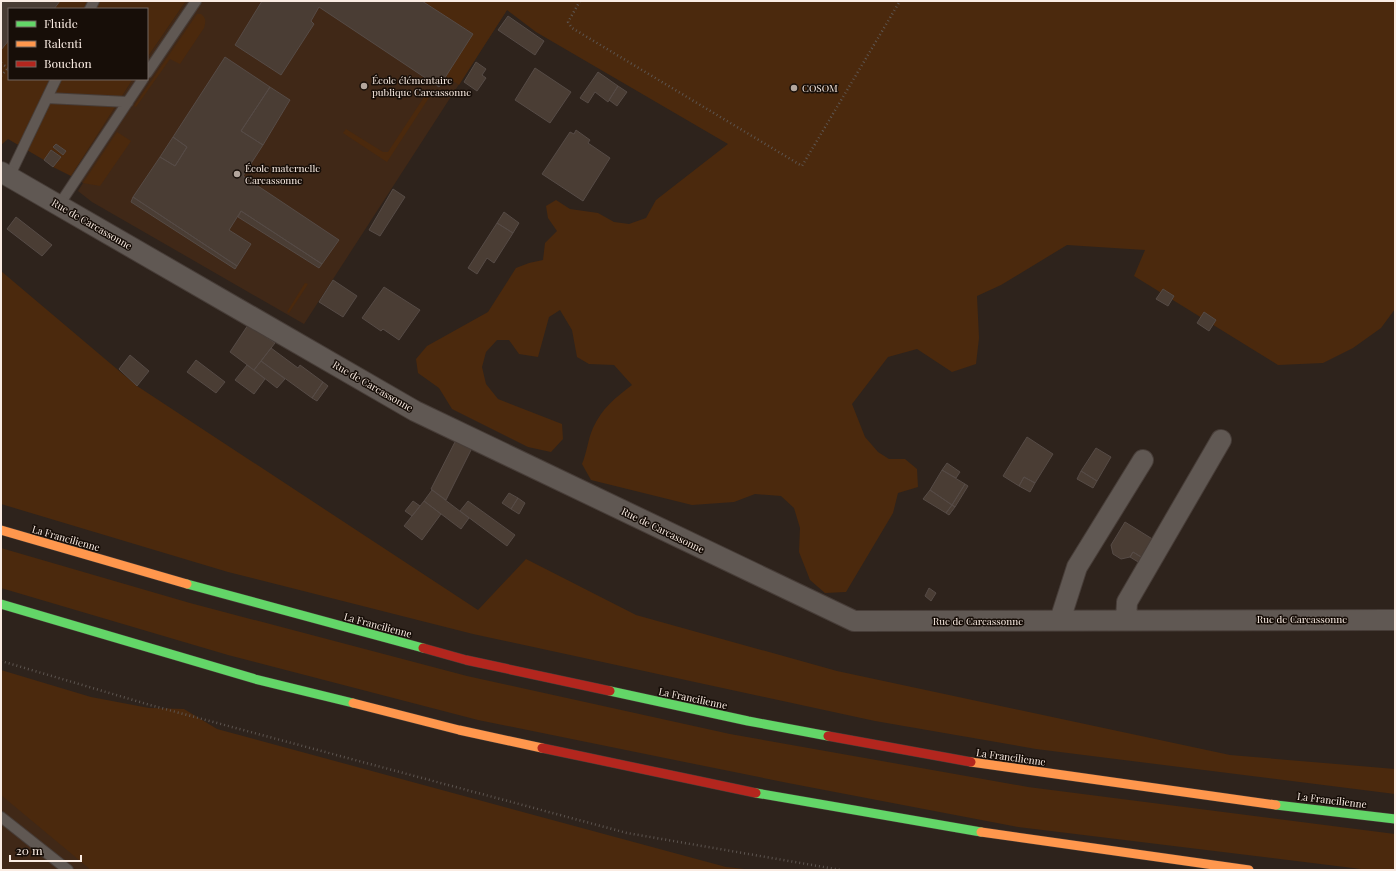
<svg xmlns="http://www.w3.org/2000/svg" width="1396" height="871" font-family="'Playfair Display',serif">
  <rect width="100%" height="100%" fill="#2e231c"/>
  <path fill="#402817" d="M186,1H496L507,10L304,324L92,202L78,191L83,183L71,176L133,79H147V58Z
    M1,750L165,870H1Z"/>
  <path fill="#4b290d" d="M1,1H186L147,58V9H9V79H133L71,176L53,167L61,157L52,150L44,160L8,139L1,145Z
    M422,1H1395V309L1381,328L1353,348L1323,363L1278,365L1134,276L1145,250L1067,245L1001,285L977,296L979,338L976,364L952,372L917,349L888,357L852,404L865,437L878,452L889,459H905L917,469L918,487L898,493L893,513L846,592L825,593L810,580L799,552L800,528L794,508L781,496L755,494L734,502L692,505L591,480L582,464C587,452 588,439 593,428C602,408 615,398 632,385L614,365L589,364L577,357L572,330L560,310L549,317L538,357L519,354L509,340H497L486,352L482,367L486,384L498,399L562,424L563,439L551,452L528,447L452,409L439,388L418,373L416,359L427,346L488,312L516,268L529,263L543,260L545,243L557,231L548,218L546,206L556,200L570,209L598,213L614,222L629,224L646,218L656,200L728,144L536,32L507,10L459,85L446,76L473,34Z
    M197,14H201C206,18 206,21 204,28L180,64L170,59L136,107L134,106Z
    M428,91L432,93L387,162L343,133L346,129L383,152H388Z
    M117,132L131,141L100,186L83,183Z
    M1,271L137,386L478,610L526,559L636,615L837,671L1230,755L1395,769V794L1036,749L875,721L473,634L228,572L1,504Z
    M305,283L308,284L289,313L287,312Z
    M1,548L190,603L467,676L730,734L1028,787L1395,834V870H1369L1018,827L788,783L478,720L228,655L1,588Z
    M1,670L91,697L149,708L184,709L217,729L726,867L754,870H91L1,795Z"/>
  <path fill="#4a3d34" stroke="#564b46" d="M1,1H60L54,9H9V40L1,50Z
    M262,1H422L473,34L439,87L319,7L311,21L314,24L281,75L235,45Z
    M508,16L544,41L535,55L498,30Z
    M225,57L270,87L241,131L263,145L243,176L339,240L322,264L241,211L229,230L251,244L237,266L133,197L160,157L175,166L187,147L173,137Z
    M476,62L486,69L482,75L486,78L477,91L464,82Z
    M535,68L571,92L550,123L515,100Z
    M598,72L618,86L608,102L595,92L588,103L580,98Z
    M618,86L627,92L617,106L609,100Z
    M270,87L290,100L263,145L241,131Z
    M576,130L590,140L588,143L610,158L583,201L542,174L570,132L574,134Z
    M173,137L187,147L175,166L160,157Z
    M56,144L66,151L63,155L53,147Z
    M51,150L61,157L53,167L44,160Z
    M393,189L405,197L380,236L369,230Z
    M133,197L237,266L235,269L131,202Z
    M241,211L322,264L319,268L238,217Z
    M504,212L519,223L513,233L497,223Z
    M16,217L52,245L42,256L7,229Z
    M497,223L513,233L494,263L487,258L477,274L468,268Z
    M333,280L357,296L343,317L319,302Z
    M384,287L420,310L399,340L383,329L381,331L362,318Z
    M1163,289L1174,296L1168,306L1156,299Z
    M1204,312L1216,320L1209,331L1197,323Z
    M248,325L275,343L254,370L230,352Z
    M271,348L298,368L300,365L323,382L312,398L261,361Z
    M130,355L149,371L137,386L119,369Z
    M196,360L225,382L216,393L187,372Z
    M261,361L285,379L277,388L254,370Z
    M247,365L265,379L254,394L235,380Z
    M323,382L328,386L317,401L312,398Z
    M1027,437L1053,454L1035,483L1024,477L1019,486L1003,476Z
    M456,440L472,448L446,500L431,489Z
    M1096,448L1111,457L1097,481L1081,471Z
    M947,463L960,472L956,478L942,470Z
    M942,470L965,484L952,505L930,490Z
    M1081,471L1097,481L1093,488L1077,479Z
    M1024,477L1035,483L1030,492L1019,486Z
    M965,484L968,486L955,507L952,505Z
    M432,490L469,518L461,529L424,501Z
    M930,490L952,505L946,513L923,499Z
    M509,493L518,498L511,509L502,503Z
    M518,498L525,503L519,514L511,509Z
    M413,501L420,506L412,516L405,511Z
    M424,501L441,514L422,540L404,526Z
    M468,501L515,535L507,546L460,511Z
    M952,505L955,507L949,515L946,513Z
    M1125,522L1162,545L1151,563L1133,552L1130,557L1121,559L1113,554L1111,545Z
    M1133,552L1151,563L1148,568L1130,557Z
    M929,588L936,593L931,601L925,596Z"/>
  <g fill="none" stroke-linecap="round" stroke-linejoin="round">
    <g stroke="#473d38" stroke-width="12">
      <path id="lane" d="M90,9L94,1
        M147,73L196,1
        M47,98L128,102
        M9,177L56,79
        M59,205L143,79
        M1,817L68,870"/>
    </g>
    <g stroke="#473d38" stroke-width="22">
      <path id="street" d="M1,172L415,411L854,621L1395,620
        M1060,620L1077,567L1143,460
        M1126,620L1127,602L1221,440"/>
    </g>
    <g stroke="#473d38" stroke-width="10">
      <path id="fast" d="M187,584L423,648
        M1,604L255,679L353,703
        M610,691L748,721L828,736
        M756,793L981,832
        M1276,805L1395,819"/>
    </g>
    <g stroke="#473d38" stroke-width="10">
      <path id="slow" d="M1,530L187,584
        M353,703L459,730L542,748
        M971,762L1276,805
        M981,832L1249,870"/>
    </g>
    <g stroke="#473d38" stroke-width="10">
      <path id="jam" d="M423,648L466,660L610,691
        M828,736L971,762
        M542,748L756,793"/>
    </g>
    <path stroke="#5d5550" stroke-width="2.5" stroke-dasharray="1 3" stroke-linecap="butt" d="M580,1L568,22L572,28L802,166L900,1
      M1,63L8,68
      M1,76L9,67
      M1,661L150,705L627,833L841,870"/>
    <use href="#lane" stroke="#605853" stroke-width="10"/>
    <use href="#street" stroke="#605853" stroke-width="20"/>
    <use href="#fast" stroke="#63d668" stroke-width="9"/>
    <use href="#slow" stroke="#ff974d" stroke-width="9"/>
    <use href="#jam" stroke="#b3261e" stroke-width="9"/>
  </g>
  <g fill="#b3a69d" stroke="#170e08" stroke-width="1.5">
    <circle cx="364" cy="86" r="4"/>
    <circle cx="794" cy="88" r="4"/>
    <circle cx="237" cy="174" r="4"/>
  </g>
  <g text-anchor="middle" stroke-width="3" stroke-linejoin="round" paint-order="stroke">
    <g font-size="10" fill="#faece3" stroke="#170e08" text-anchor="start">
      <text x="372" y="84">École élémentaire<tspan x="372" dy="12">publique Carcassonne</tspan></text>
      <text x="802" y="92">COSOM</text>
      <text x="245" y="172">École maternelle<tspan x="245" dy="12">Carcassonne</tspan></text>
    </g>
    <g font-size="10" fill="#faece3" stroke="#170e08">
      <text transform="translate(92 224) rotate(30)" y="4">Rue de Carcassonne</text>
      <text transform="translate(373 386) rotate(30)" y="4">Rue de Carcassonne</text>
      <text transform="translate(663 530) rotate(26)" y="4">Rue de Carcassonne</text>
      <text transform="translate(66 538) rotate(16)" y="4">La Francilienne</text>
      <text x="1302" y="623">Rue de Carcassonne</text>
      <text x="978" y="625">Rue de Carcassonne</text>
      <text transform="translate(378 625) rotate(15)" y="4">La Francilienne</text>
      <text transform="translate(693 698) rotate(12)" y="4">La Francilienne</text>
      <text transform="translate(1011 757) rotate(8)" y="4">La Francilienne</text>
      <text transform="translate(1332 800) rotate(7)" y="4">La Francilienne</text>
    </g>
  </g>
  <rect width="1396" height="871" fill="none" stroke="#faece3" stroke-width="4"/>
  <rect x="8" y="8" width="140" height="72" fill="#170e08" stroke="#726760"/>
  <rect x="16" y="21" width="20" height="6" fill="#63d668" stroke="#726760"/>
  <text x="44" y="28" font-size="12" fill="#faece3">Fluide</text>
  <rect x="16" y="41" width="20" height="6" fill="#ff974d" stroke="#726760"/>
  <text x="44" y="48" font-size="12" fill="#faece3">Ralenti</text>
  <rect x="16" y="61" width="20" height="6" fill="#b3261e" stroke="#726760"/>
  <text x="44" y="68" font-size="12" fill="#faece3">Bouchon</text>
  <path d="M10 855v6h71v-6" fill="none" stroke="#faece3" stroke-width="2"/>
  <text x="16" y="855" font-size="12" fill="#faece3" stroke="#170e08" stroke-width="3" paint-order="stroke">20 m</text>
</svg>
